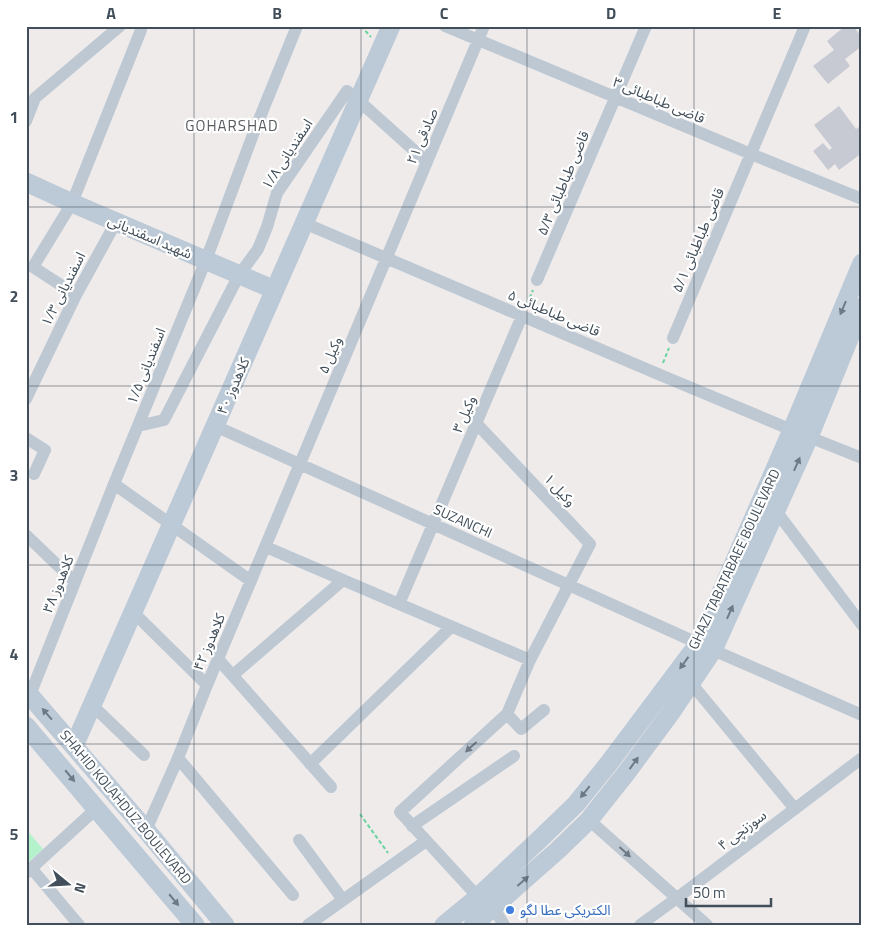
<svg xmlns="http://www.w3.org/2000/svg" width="888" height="951" font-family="'Titillium Web','Noto Sans Arabic',sans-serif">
  <rect width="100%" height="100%" fill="#efebeb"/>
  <path fill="#b4f2cb" d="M26,829L43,849L26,864Z"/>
  <path fill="#c7cad2" d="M845,26H853L862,37V46L845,59L850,66L828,84L813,66L834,50L827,41Z
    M839,106L856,129L862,125V153L839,170L835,164L828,170L813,151L823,143L829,150L832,148L814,125Z"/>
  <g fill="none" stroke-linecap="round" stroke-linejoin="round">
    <path stroke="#69d39e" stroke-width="2" stroke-dasharray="4 2.5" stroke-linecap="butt" d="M361,26L371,37
      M527,304L533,290
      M663,363L669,348
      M360,814L388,853"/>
    <path stroke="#bdc8d3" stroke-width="12" d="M445,26L751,154L862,199
      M26,121L35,98L120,26
      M304,223L658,374L792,430
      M33,267L72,203L141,30
      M33,267L76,295
      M537,280L646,26
      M673,338L805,26
      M26,399L76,295L116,222
      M477,424L590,544L530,660L507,714L400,812L478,897
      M138,426L164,420L239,275L258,249L267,227L277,193L347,91L358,100L427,162
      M215,426L713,650L862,715
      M809,437L862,458
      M26,438L45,450L34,474
      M114,484L251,581
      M776,511L862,625
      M26,535L75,582
      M266,547L530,660
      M399,604L522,316
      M133,612L207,685
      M218,659L331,787
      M233,675L343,580
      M691,683L795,809
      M30,695L114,484L206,260L254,132L297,26
      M92,705L144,755
      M507,714L521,729L544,710
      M178,758L293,895
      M310,764L451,627
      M589,820L707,925
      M412,826L514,756
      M146,830L178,758L207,685L484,26
      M299,840L343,900
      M32,869L79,925
      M26,873L97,808
      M493,907L504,925
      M308,925L426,841
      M640,925L677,898L862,758"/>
    <path stroke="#bcc9d7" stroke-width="19" d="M26,182L72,203L275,290
      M26,691L146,830L225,925
      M26,726L195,925
      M74,746L391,26
      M444,925L478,897L542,837L576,804L609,763L699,643L792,430L862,263
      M473,925L558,850L589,820L627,772L672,711L713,650L809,437L862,307"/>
  </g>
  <defs><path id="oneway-solid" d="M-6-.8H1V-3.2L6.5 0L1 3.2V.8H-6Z" transform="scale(1.25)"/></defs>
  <g fill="#6d7a86">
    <use href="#oneway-solid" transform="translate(843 308) rotate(113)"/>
    <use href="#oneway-solid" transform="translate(797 464) rotate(-66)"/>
    <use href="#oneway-solid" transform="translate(730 612) rotate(-66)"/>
    <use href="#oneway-solid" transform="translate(684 663) rotate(126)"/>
    <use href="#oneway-solid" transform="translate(47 714) rotate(-131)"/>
    <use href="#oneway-solid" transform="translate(634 763) rotate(-54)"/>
    <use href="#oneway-solid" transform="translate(70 776) rotate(50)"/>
    <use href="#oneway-solid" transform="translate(585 792) rotate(129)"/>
    <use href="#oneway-solid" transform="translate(523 881) rotate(-41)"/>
    <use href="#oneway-solid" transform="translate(174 900) rotate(50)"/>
  </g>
  <g fill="#6d7984">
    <use href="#oneway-solid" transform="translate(471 747) rotate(138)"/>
    <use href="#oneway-solid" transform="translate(625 852) rotate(42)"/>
  </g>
  <path fill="none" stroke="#424f5a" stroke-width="1" stroke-opacity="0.55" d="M194,26V925M361,26V925M527,26V925M694,26V925M26,207H862M26,386H862M26,565H862M26,744H862"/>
  <circle fill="#3f7fe0" stroke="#fff" stroke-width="2" cx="510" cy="910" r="5"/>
  <g text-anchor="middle" stroke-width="4.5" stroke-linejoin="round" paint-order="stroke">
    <g font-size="14" fill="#424f5a" stroke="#fff">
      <text transform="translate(659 100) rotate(23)" y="5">قاضی طباطبائی ۳</text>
      <text transform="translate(422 136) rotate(-67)" y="5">صادقی ۲۱</text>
      <text transform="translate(287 154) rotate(-57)" y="5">اسفندیانی ۱/۸</text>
      <text transform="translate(563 183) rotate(-67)" y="5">قاضی طباطبائی ۵/۳</text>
      <text transform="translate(150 237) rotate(23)" y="5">شهید اسفندیانی</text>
      <text transform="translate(698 240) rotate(-67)" y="5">قاضی طباطبائی ۵/۱</text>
      <text transform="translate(63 289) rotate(-63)" y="5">اسفندیانی ۱/۳</text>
      <text transform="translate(554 313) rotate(23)" y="5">قاضی طباطبائی ۵</text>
      <text transform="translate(330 355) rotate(-67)" y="5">وکيل ۵</text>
      <text transform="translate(146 366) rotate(-68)" y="5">اسفندیانی ۱/۵</text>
      <text transform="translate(233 386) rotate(-66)" y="5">کلاهدوز ۴۰</text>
      <text transform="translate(464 414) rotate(-67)" y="5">وکيل ۳</text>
      <text transform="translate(560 490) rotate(47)" y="5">وکيل ۱</text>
      <text transform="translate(463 521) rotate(24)" y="5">SUZANCHI</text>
      <text transform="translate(734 559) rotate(-65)" y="5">GHAZI TABATABAEE BOULEVARD</text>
      <text transform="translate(58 584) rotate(-68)" y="5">کلاهدوز ۳۸</text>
      <text transform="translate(209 642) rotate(-67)" y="5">کلاهدوز ۴۲</text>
      <text transform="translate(126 807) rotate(50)" y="5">SHAHID KOLAHDUZ BOULEVARD</text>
      <text transform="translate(742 830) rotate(-37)" y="5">سوزنچی ۴</text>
    </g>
    <g font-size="14" fill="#366cbe" stroke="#fff" text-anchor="start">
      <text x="520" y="915">الکتریکی عطا لگو</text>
    </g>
    <g font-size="15" letter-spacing="1" fill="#585c61" stroke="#fff">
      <text x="232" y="131">GOHARSHAD</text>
    </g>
  </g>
  <rect width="888" height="951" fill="none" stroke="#ffffff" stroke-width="55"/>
  <g transform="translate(68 884) rotate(108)" stroke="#ffffff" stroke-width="4" paint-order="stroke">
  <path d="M0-4L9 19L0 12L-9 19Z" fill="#424f5a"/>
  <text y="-8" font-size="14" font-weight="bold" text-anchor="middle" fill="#424f5a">N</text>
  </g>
  <path d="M686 898v8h85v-8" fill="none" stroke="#424f5a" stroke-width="2.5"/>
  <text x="693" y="898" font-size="15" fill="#424f5a" stroke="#ffffff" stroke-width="4" paint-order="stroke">50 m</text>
  <rect x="28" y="28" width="832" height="896" fill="none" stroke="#424f5a" stroke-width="2"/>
  <g font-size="16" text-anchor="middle" font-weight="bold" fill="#424f5a">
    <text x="111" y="19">A</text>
    <text x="277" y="19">B</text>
    <text x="444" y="19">C</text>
    <text x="611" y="19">D</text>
    <text x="777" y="19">E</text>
    <text x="14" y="123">1</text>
    <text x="14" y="302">2</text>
    <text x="14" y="481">3</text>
    <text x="14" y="660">4</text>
    <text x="14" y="840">5</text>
  </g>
</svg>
